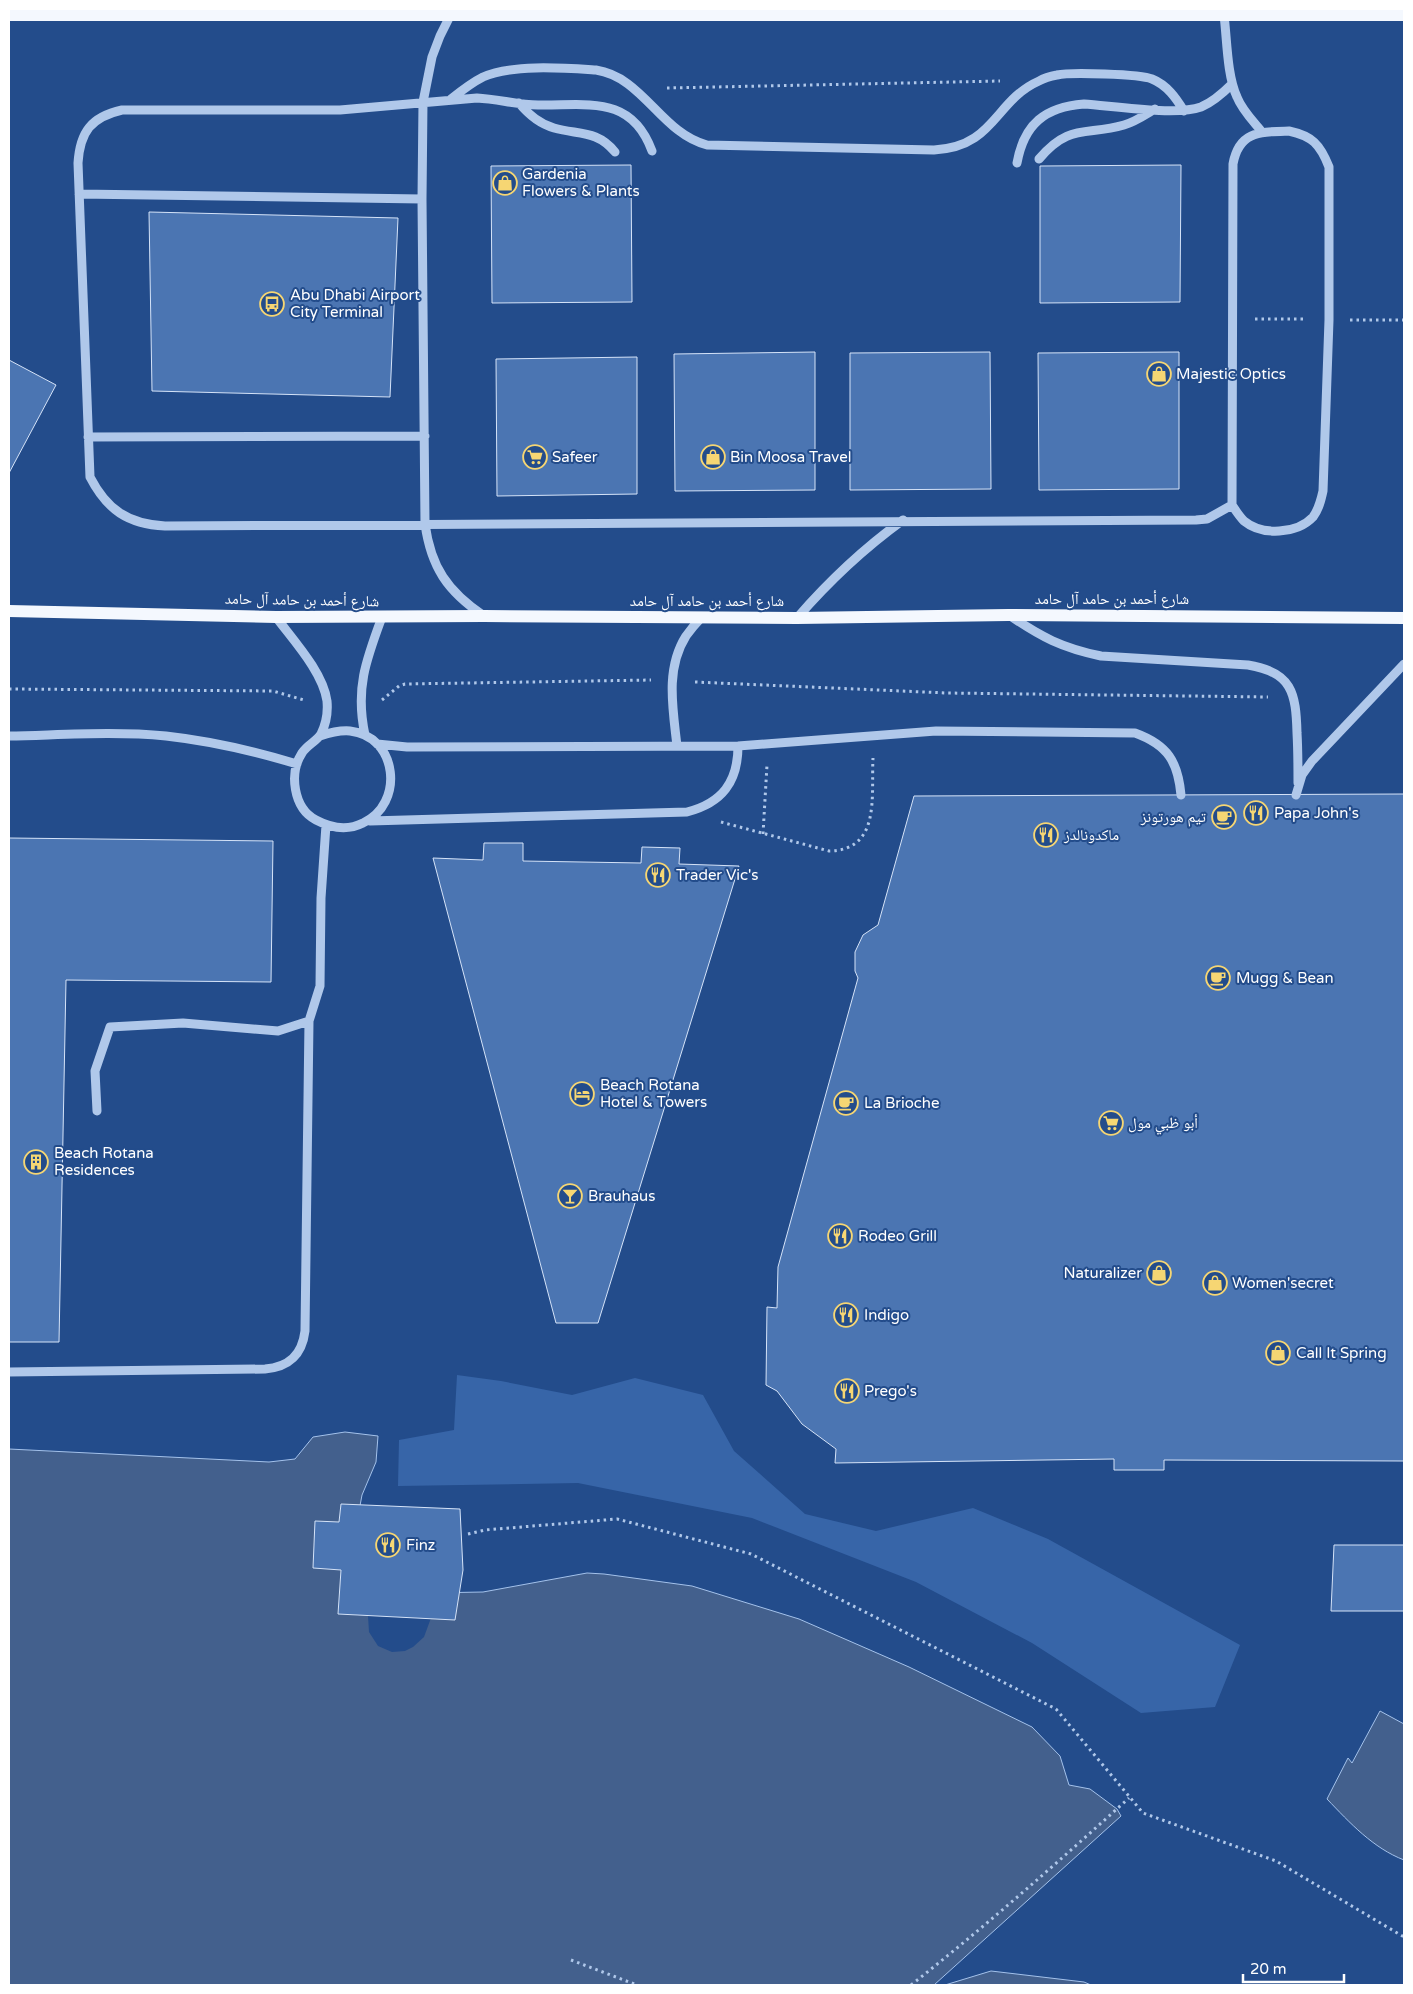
<svg xmlns="http://www.w3.org/2000/svg" width="1413" height="1994" font-family="'Varela Round','Noto Naskh Arabic',sans-serif">
  <rect width="100%" height="100%" fill="#234c8b"/>
  <path fill="#3765a8" d="M457,1375L501,1381L572,1395L635,1378L703,1395L734,1451L805,1514L876,1531L973,1508L1048,1539L1240,1645L1215,1707L1141,1713L1032,1643L916,1582L752,1518L578,1483L398,1486L399,1440L454,1430Z"/>
  <path fill="#43608d" stroke="#a4c2eb" d="M345,1432L378,1436L376,1462L362,1495L356,1527L428,1593L483,1592L587,1573L604,1574L692,1586L799,1619L909,1667L1032,1727L1060,1756L1069,1785L1090,1789L1117,1809L1121,1816L934,1985H9V1449L269,1462L295,1459L313,1437Z
    M1380,1711L1404,1724V1860C1373,1848 1350,1823 1327,1799L1348,1758L1352,1763Z
    M991,1971L1084,1982L1091,1985H945Z"/>
  <path fill="#234c8b" d="M341,1504L356,1505V1552L431,1618L424,1637L413,1647L405,1651L392,1652L378,1646L369,1632L368,1616L338,1614L341,1570L313,1568L315,1521L339,1522Z"/>
  <path fill="#4b75b2" stroke="#d5e3f8" d="M631,165L632,302L492,303L491,166Z
    M1181,165L1180,302L1040,303V166Z
    M149,212L398,218L390,397L152,391Z
    M815,352V490L675,491L674,354Z
    M990,352L991,489L850,490V353Z
    M1179,352V489L1039,490L1038,353Z
    M637,357V494L497,496L496,359Z
    M9,360L56,385L9,473Z
    M1404,794V1461L1164,1460V1470H1114V1459L835,1463L836,1449L802,1424L777,1391L766,1385L767,1307L777,1308L778,1267L858,978L855,971V952L863,935L878,925L914,796Z
    M9,838L273,841L271,982L66,980L59,1342H9Z
    M484,843H523V861L641,863L642,847L680,848L679,864L739,866L598,1323H556L433,858L483,860Z
    M341,1504L460,1509L463,1570L455,1620L338,1614L341,1570L313,1568L315,1521L339,1522Z
    M1334,1545H1404V1611H1331Z"/>
  <g fill="none" stroke-linecap="round" stroke-linejoin="round">
    <path stroke="#b0c8ea" stroke-width="3" stroke-dasharray="2.5 4" stroke-linecap="butt" d="M667,88L1000,81
      M1255,319H1306
      M1350,320H1404
      M695,682L947,693L1268,697
      M9,689L273,691L304,700
      M382,700L399,686L405,684L651,680
      M721,822L829,851C881,850 871,797 873,758
      M763,834L767,765
      M468,1534L485,1530L617,1519L751,1554L1056,1709L1143,1813L1276,1861L1404,1937
      M571,1960L637,1985
      M911,1985C986,1926 1058,1862 1129,1798"/>
    <path stroke="#b0c8ea" stroke-width="9" d="M1224,15C1227,39 1227,76 1237,97C1242,110 1253,121 1262,132
      M450,16L440,36L432,57L423,102L422,199L425,524C431,567 447,591 484,616
      M451,99C461,91 471,83 483,77C512,64 564,68 596,70C643,77 661,133 707,145L934,150C995,147 994,101 1039,81C1044,78 1051,76 1057,75C1070,72 1140,74 1152,79C1167,85 1176,98 1184,111
      M519,103C528,114 540,124 554,128C579,135 597,130 615,152
      M1289,131C1312,136 1320,144 1329,167V320L1323,491C1321,500 1319,509 1313,517C1297,534 1262,536 1244,521C1239,516 1236,511 1232,505L1233,164C1239,131 1260,132 1289,131Z
      M652,151C631,94 587,106 538,105C518,105 498,99 477,98L340,110H122C91,117 80,132 78,163L90,477C107,510 128,524 165,526L1196,520L1207,519L1232,505
      M1039,159C1069,123 1086,136 1124,125C1135,122 1145,115 1155,109
      M1017,163C1024,124 1045,107 1084,104C1113,106 1176,116 1201,107C1213,102 1223,93 1232,84
      M79,194L422,199
      M88,437L425,436
      M1009,615C1041,637 1062,648 1101,656L1248,665C1292,672 1296,693 1297,733C1298,750 1298,766 1298,783
      M276,617C293,640 323,672 327,701C328,712 326,724 321,734C317,741 307,745 302,753C289,773 293,808 316,820C331,828 347,831 363,823C405,804 398,736 350,731C339,730 329,733 320,736
      M797,618C829,581 863,549 903,520
      M365,735C355,689 366,660 382,617
      M9,736C61,735 114,731 166,736C211,741 254,751 297,764
      M377,744L407,747L738,746L936,731L1135,733C1168,745 1178,762 1181,795
      M677,746C673,709 665,669 686,636C691,629 696,623 701,618
      M1296,795L1302,775L1312,761L1404,664
      M370,821L687,812C722,803 738,782 738,746
      M97,1111L95,1071L110,1027L183,1023L278,1031L309,1021L320,986L321,898L326,825
      M9,1372L265,1369C289,1367 302,1355 305,1331L309,1021"/>
    <path stroke="#f4f8fe" stroke-width="12" d="M9,15H1404
      M9,611L276,617L484,616L797,618L1008,615L1404,618"/>
  </g>
  <defs>
    <g id="shop-ring" transform="scale(1.25)"><circle r="9.5" fill="#234c8b" stroke="#f6d673" stroke-width="1.5"/><path d="M-5-2.5h2.3a2.7 3.5 0 0 1 5.4 0H5L5.5 6h-11ZM-1.5-2.5h3a1.5 2.3 0 0 0-3 0Z" fill="#f6d673"/></g>
    <g id="bus-ring" transform="scale(1.25)"><circle r="9.5" fill="#234c8b" stroke="#f6d673" stroke-width="1.5"/><path d="M-5-6H5V4H4V6H2V4H-2V6H-4V4H-5ZM-3.5-4V0h7V-4ZM-3.5 1.2v1.5H-2V1.2ZM2 1.2v1.5H3.5V1.2Z" fill="#f6d673"/></g>
    <g id="supermarket-ring" transform="scale(1.25)"><circle r="9.5" fill="#234c8b" stroke="#f6d673" stroke-width="1.5"/><path d="M-6-5.5h2.5l.6 2H6L4.5 2H-2.5L-4.4-4H-6ZM-1.5 3.2a1.3 1.3 0 1 0 .1 0ZM3 3.2a1.3 1.3 0 1 0 .1 0Z" fill="#f6d673"/></g>
    <g id="restaurant-ring" transform="scale(1.25)"><circle r="9.5" fill="#234c8b" stroke="#f6d673" stroke-width="1.5"/><path d="M-5-6h1v4h1v-4h1v4h1v-4h1v5L-1.5 .5V6h-2V.5L-5-1ZM5-6V6H3V1.5H1.5Q1.5-4 5-6Z" fill="#f6d673"/></g>
    <g id="cafe-ring" transform="scale(1.25)"><circle r="9.5" fill="#234c8b" stroke="#f6d673" stroke-width="1.5"/><path d="M-5.5-4.5H6V0H3Q3 3.5 0 3.5H-2.5Q-5.5 3.5-5.5 0ZM3-3.2v2h1.7v-2ZM-6 4.5H4V6H-6Z" fill="#f6d673"/></g>
    <g id="hotel-ring" transform="scale(1.25)"><circle r="9.5" fill="#234c8b" stroke="#f6d673" stroke-width="1.5"/><path d="M-6-4.5h1.5V1H6V5H4.5V3h-9V5H-6ZM-4 0a1.8 1.8 0 1 1 3.6 0ZM.5 0V-2.5h3Q6-2.5 6 0Z" fill="#f6d673"/></g>
    <g id="building-ring" transform="scale(1.25)"><circle r="9.5" fill="#234c8b" stroke="#f6d673" stroke-width="1.5"/><path d="M-4-6H4V6H1V3H-1V6H-4ZM-2.5-4.3h1.7v1.8h-1.7ZM.8-4.3h1.7v1.8H.8ZM-2.5-1h1.7V.8h-1.7ZM.8-1h1.7V.8H.8Z" fill="#f6d673"/></g>
    <g id="bar-ring" transform="scale(1.25)"><circle r="9.5" fill="#234c8b" stroke="#f6d673" stroke-width="1.5"/><path d="M-6-5H6L.8 .8V4.5H3.5V6h-7V4.5H-.8V.8Z" fill="#f6d673"/></g>
  </defs>
  <g fill-rule="evenodd">
    <use href="#shop-ring" x="505" y="183"/>
    <use href="#bus-ring" x="272" y="304"/>
    <use href="#shop-ring" x="1159" y="374"/>
    <use href="#supermarket-ring" x="535" y="457"/>
    <use href="#shop-ring" x="713" y="457"/>
    <use href="#restaurant-ring" x="1256" y="813"/>
    <use href="#cafe-ring" x="1224" y="817"/>
    <use href="#restaurant-ring" x="1046" y="835"/>
    <use href="#restaurant-ring" x="658" y="875"/>
    <use href="#cafe-ring" x="1218" y="978"/>
    <use href="#hotel-ring" x="582" y="1094"/>
    <use href="#cafe-ring" x="846" y="1103"/>
    <use href="#supermarket-ring" x="1111" y="1123"/>
    <use href="#building-ring" x="36" y="1162"/>
    <use href="#bar-ring" x="570" y="1196"/>
    <use href="#restaurant-ring" x="840" y="1236"/>
    <use href="#shop-ring" x="1159" y="1273"/>
    <use href="#shop-ring" x="1215" y="1283"/>
    <use href="#restaurant-ring" x="846" y="1315"/>
    <use href="#shop-ring" x="1278" y="1353"/>
    <use href="#restaurant-ring" x="847" y="1391"/>
    <use href="#restaurant-ring" x="388" y="1545"/>
  </g>
  <g text-anchor="middle" stroke-width="4" stroke-linejoin="round" paint-order="stroke">
    <g font-size="15" fill="#fff" stroke="#234c8b" text-anchor="start">
      <text x="522" y="179">Gardenia<tspan x="522" dy="17">Flowers &amp; Plants</tspan></text>
      <text x="290" y="300">Abu Dhabi Airport<tspan x="290" dy="17">City Terminal</tspan></text>
      <text x="1176" y="379">Majestic Optics</text>
      <text x="552" y="462">Safeer</text>
      <text x="730" y="462">Bin Moosa Travel</text>
      <text x="1274" y="818">Papa John's</text>
      <text x="1206" y="822" text-anchor="end">تيم هورتونز</text>
      <text x="1064" y="840">ماكدونالدز</text>
      <text x="676" y="880">Trader Vic's</text>
      <text x="1236" y="983">Mugg &amp; Bean</text>
      <text x="600" y="1090">Beach Rotana<tspan x="600" dy="17">Hotel &amp; Towers</tspan></text>
      <text x="864" y="1108">La Brioche</text>
      <text x="1128" y="1128">أبو ظبي مول</text>
      <text x="54" y="1158">Beach Rotana<tspan x="54" dy="17">Residences</tspan></text>
      <text x="588" y="1201">Brauhaus</text>
      <text x="858" y="1241">Rodeo Grill</text>
      <text x="1142" y="1278" text-anchor="end">Naturalizer</text>
      <text x="1232" y="1288">Women'secret</text>
      <text x="864" y="1320">Indigo</text>
      <text x="1296" y="1358">Call It Spring</text>
      <text x="864" y="1396">Prego's</text>
      <text x="406" y="1550">Finz</text>
    </g>
    <g font-size="15" fill="#fff" stroke="#234c8b">
      <text x="1112" y="604">شارع أحمد بن حامد آل حامد</text>
      <text transform="translate(302 600) rotate(1)" y="5">شارع أحمد بن حامد آل حامد</text>
      <text x="707" y="606">شارع أحمد بن حامد آل حامد</text>
    </g>
  </g>
  <rect width="1413" height="1994" fill="none" stroke="#ffffff" stroke-width="20"/>
  <path d="M1243 1974v8h101v-8" fill="none" stroke="#ffffff" stroke-width="2.5"/>
  <text x="1250" y="1974" font-size="15" fill="#ffffff" stroke="#234c8b" stroke-width="4" paint-order="stroke">20 m</text>
</svg>
